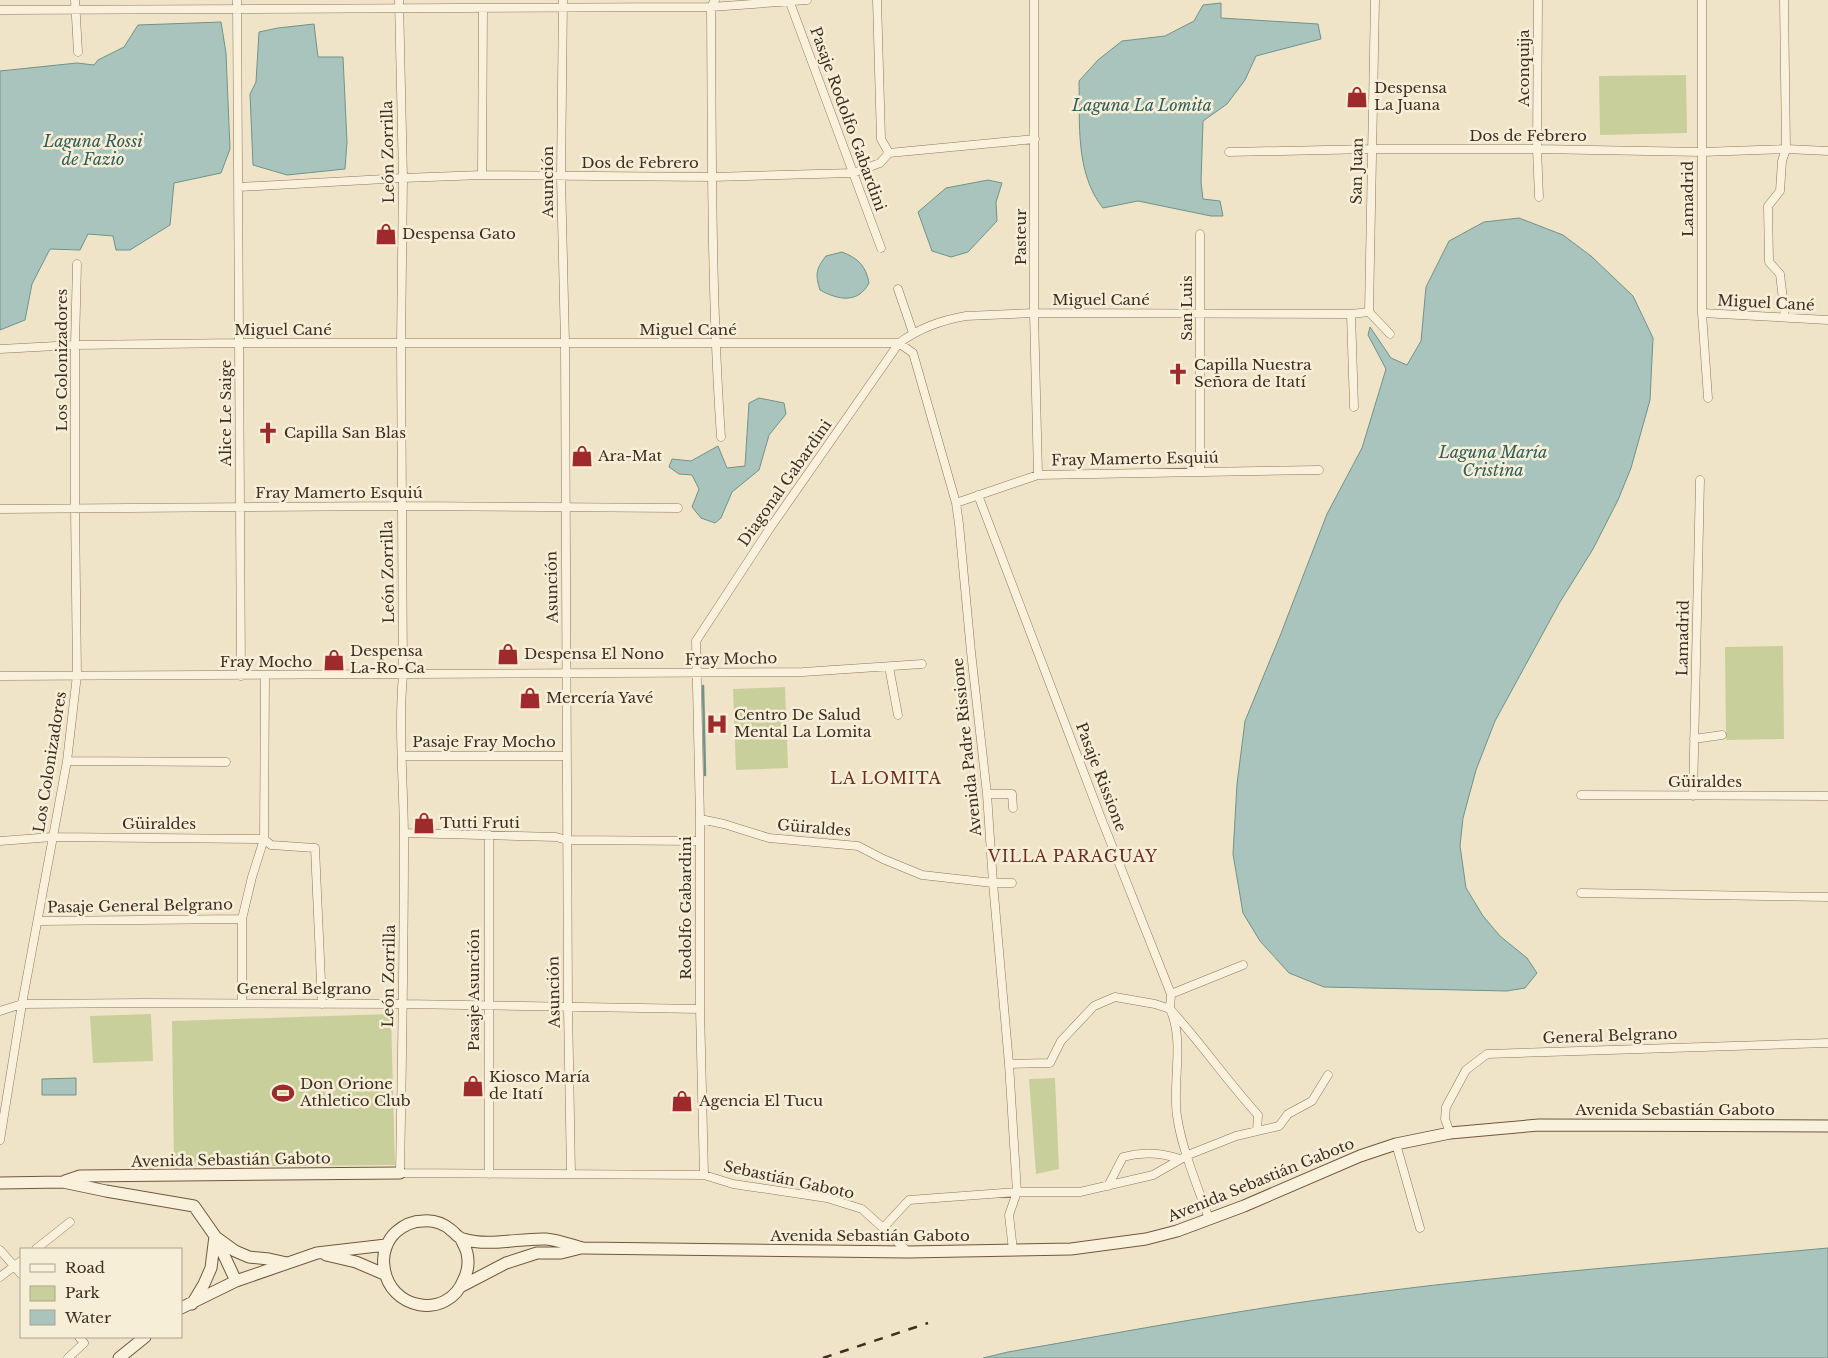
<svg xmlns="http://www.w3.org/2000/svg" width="1828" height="1358" font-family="'Libre Baskerville',serif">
  <rect width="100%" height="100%" fill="#f0e4c8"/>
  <path fill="#c9cf9b" d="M1686,75L1687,133L1600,135L1599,76Z
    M1783,646L1784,739L1726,740L1725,647Z
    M785,687L788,768L736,770L733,689Z
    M151,1014L153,1061L93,1063L90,1016Z
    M391,1014L395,1165L174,1167L172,1021Z
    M1055,1078L1059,1169L1036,1174L1029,1079Z"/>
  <path fill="#a9c4bc" stroke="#6f938a" d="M1221,3V18L1318,24L1321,39L1256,56L1245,80L1227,104L1203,121L1201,182L1203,199L1220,201L1223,216H1211L1138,201L1103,208C1075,173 1080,123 1079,81L1098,60L1122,41L1165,36L1194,21L1203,5Z
    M221,22L226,53L230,149L221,173L174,183L170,225L130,250H116L113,236L88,234L80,250L50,249L32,284L25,320L0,330V71L77,63L94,65L98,60L124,47L138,25Z
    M314,24L318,57H343L347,142L345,169L287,175L253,165L250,94L256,82L259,32L278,28Z
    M988,180L1002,183L996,202L997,221L968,252L951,257L932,251L918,212L946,188Z
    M1519,218L1563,235L1591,256L1633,296L1653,338L1650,400L1631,468L1618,500L1593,549L1560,602L1495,721L1476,770L1463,818L1460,846L1466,888L1483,916L1500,936L1527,958L1537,973L1525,988L1507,991L1324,987L1289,973L1260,941L1243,913L1233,854L1237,784L1245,721L1280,636L1327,514L1362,448L1386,369L1368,335L1370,327L1391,358L1407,365L1421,341L1426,287L1449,241L1484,222Z
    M842,252C858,258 866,266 869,283C858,304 838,300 820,290C815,274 816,269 826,256Z
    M759,398L784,403L786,414L769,435L759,470L732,492L721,518L715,523L701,518L692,507L699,489L692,475L679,474L669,467L672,459L691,461L718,446L727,468L745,466L749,403Z
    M76,1078V1095H42V1079Z
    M1828,1248V1358H983L1008,1352C1130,1331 1253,1307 1377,1292C1527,1273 1678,1262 1828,1248Z"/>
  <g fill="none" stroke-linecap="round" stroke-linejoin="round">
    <path stroke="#6f938a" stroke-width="2.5" d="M703,686L705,775"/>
    <g stroke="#8d765c" stroke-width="9">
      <path id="street" d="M75,0L78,52
        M237,0L241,676
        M399,0L403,178L401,344L403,675C398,730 404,786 404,842C404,952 402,1063 400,1173L704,1175L733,1184L827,1198L862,1209L883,1228L909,1200L1017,1192H1080L1153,1175L1188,1155L1236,1136L1279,1126L1288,1114L1312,1101L1328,1075
        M563,0L561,177L565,343L568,1007L571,1174
        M715,0L711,7C712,150 711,294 721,437
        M789,0L881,248
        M877,0L881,139L889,153
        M1034,0V313L1038,475
        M1375,0L1369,312L1390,334
        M1538,0L1537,149L1539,197
        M1702,0V313L1708,398
        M1784,0L1786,149L1782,161L1780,191L1768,206L1769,262L1780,274L1785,317
        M0,10L711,7L807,0
        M1229,152L1371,149H1537L1702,152L1786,149L1828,151
        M482,175L483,8
        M239,187L403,178L482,175L712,177L853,173L880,163L889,153L1035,139
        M1200,234V472
        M898,289L913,333
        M1702,313L1828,320
        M1351,314L1354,407
        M0,349L75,345L240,343H899C918,329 942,320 966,316L1034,313L1351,314L1369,312
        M978,495L1101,818L1171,994L1170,1009C1201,1043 1227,1081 1258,1115L1257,1131
        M956,503L1038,475L1319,470
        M0,509L401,506L678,508
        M889,667L898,715
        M0,676L803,672L922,664
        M1694,739L1722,735
        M402,756H567
        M67,761L226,762
        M987,794H1012L1013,808
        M1581,795L1828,796
        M1693,796L1700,480
        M700,819L724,824L769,838L858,846L883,859L922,875L993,883H1012
        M404,833L556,837L567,840L699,841
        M489,835V1174
        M0,841L52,837L264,839L271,845L315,848L322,1004
        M1581,893L1828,897
        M38,921L242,919
        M1171,994L1243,965
        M242,1003V919L252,877L264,839L265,675
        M0,1011L22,1004L144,1003L403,1004L700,1009
        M1009,1064L1050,1063L1061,1041L1094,1006L1115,997L1155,1004L1170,1009C1185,1042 1172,1081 1177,1116C1182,1150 1198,1187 1209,1219
        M1450,1133L1445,1119L1446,1107L1466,1070L1487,1054L1828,1043
        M0,1140L22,1004L67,761L77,675L75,509V345L77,264
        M1396,1144L1420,1228
        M704,1175L700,1009V819L696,641L768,531L899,343L913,353L956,503L959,524L971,652L987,794L993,883L1009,1064L1017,1192L1009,1215L1013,1250
        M1108,1186L1123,1157C1141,1152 1162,1153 1180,1159
        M883,1228L908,1252
        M36,1249L70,1222
        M0,1250L21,1274
        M0,1277L21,1261
        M68,1358L84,1343L79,1337"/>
    </g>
    <g stroke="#6f573f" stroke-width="13">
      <path id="secondary" d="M65,1181L80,1176L400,1173
        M0,1183L63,1182L106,1191L194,1206L215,1236L236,1281L317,1253L386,1245
        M217,1238L235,1251L249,1257L269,1259L287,1263
        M461,1239C463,1244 466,1248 467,1253C469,1262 468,1271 464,1279C448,1321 388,1310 384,1266C382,1254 387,1240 396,1232C404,1225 413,1221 423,1221C434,1220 443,1223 451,1230C455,1233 458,1238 463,1239C488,1247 520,1238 546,1239C558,1240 571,1245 583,1248L908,1252L1071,1249L1146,1239L1177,1231L1244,1206L1360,1156L1396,1144L1450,1133L1539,1125L1828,1126
        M326,1255L356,1262L384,1274
        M462,1286L506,1263L537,1253H561L581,1248
        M192,1304L204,1284L211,1268L215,1236
        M181,1308L236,1281
        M119,1358L145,1337"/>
    </g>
    <use href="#street" stroke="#faf1dc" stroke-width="8"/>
    <use href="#secondary" stroke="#faf1dc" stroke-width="11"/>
    <path stroke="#3d2e20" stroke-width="2.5" stroke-dasharray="9 9" stroke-linecap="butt" d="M823,1358L928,1323"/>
  </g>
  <defs>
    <g id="shop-bare" transform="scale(1.725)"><path d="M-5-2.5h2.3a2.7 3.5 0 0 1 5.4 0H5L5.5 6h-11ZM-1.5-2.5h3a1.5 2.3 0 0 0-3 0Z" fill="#9e2a2b" stroke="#f7eed8" stroke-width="2.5" paint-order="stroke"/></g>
    <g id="church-bare" transform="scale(1.725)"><path d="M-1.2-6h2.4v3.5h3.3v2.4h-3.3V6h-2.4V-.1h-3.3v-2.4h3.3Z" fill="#9e2a2b" stroke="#f7eed8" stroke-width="2.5" paint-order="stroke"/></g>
    <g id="hospital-bare" transform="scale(1.725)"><path d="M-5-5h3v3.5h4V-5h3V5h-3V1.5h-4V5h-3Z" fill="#9e2a2b" stroke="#f7eed8" stroke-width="2.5" paint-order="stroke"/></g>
    <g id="stadium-bare" transform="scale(1.725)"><path d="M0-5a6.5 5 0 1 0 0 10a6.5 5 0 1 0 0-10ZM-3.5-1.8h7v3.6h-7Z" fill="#9e2a2b" stroke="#f7eed8" stroke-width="2.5" paint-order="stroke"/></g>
  </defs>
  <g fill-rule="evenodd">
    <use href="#shop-bare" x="1357" y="97"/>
    <use href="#shop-bare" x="386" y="234"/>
    <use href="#church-bare" x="1178" y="374"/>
    <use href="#church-bare" x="268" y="433"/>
    <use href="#shop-bare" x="582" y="456"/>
    <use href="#shop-bare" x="508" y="654"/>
    <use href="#shop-bare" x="334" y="660"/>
    <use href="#shop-bare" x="530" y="698"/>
    <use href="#hospital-bare" x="717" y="724"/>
    <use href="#shop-bare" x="424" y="823"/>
    <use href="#shop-bare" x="473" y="1086"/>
    <use href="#stadium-bare" x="283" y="1093"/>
    <use href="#shop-bare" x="682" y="1101"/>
  </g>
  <g text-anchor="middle" stroke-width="5" stroke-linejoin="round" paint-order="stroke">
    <g font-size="15" fill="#3d2e20" stroke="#f7eed8">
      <text transform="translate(1524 68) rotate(-90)" y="5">Aconquija</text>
      <text transform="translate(848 119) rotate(70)" y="5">Pasaje Rodolfo Gabardini</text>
      <text x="1528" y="141">Dos de Febrero</text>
      <text transform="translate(388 152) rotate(-91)" y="5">León Zorrilla</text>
      <text x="640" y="168">Dos de Febrero</text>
      <text transform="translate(1357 171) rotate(-89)" y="5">San Juan</text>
      <text transform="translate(548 182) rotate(-90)" y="5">Asunción</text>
      <text transform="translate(1688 199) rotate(-90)" y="5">Lamadrid</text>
      <text transform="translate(1021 237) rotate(-90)" y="5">Pasteur</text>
      <text x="1101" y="305">Miguel Cané</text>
      <text transform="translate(1766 303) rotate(3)" y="5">Miguel Cané</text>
      <text transform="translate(1187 308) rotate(-90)" y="5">San Luis</text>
      <text x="283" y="335">Miguel Cané</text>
      <text x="688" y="335">Miguel Cané</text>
      <text transform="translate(62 360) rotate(-90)" y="5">Los Colonizadores</text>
      <text transform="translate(226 413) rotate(-90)" y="5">Alice Le Saige</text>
      <text transform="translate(1135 459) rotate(-1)" y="5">Fray Mamerto Esquiú</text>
      <text transform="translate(785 483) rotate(-55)" y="5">Diagonal Gabardini</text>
      <text x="339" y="498">Fray Mamerto Esquiú</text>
      <text transform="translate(388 572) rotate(-91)" y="5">León Zorrilla</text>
      <text transform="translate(552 587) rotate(-91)" y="5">Asunción</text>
      <text transform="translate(1683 638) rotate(-89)" y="5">Lamadrid</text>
      <text transform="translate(731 659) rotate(-1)" y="5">Fray Mocho</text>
      <text x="266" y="667">Fray Mocho</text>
      <text x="484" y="747">Pasaje Fray Mocho</text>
      <text transform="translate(967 747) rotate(-96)" y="5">Avenida Padre Rissione</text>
      <text transform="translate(50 762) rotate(-81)" y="5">Los Colonizadores</text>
      <text transform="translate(1101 777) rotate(69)" y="5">Pasaje Rissione</text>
      <text x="1705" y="787">Güiraldes</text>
      <text x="159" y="829">Güiraldes</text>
      <text transform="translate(814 828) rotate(5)" y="5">Güiraldes</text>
      <text transform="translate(140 906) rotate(-1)" y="5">Pasaje General Belgrano</text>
      <text transform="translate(686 908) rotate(-90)" y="5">Rodolfo Gabardini</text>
      <text transform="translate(389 976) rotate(-89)" y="5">León Zorrilla</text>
      <text x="304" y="994">General Belgrano</text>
      <text transform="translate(474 990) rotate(-90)" y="5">Pasaje Asunción</text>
      <text transform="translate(554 992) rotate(-91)" y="5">Asunción</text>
      <text transform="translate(1610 1036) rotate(-2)" y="5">General Belgrano</text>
      <text x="1675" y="1115">Avenida Sebastián Gaboto</text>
      <text transform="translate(231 1160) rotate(-1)" y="5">Avenida Sebastián Gaboto</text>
      <text transform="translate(789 1180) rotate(12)" y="5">Sebastián Gaboto</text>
      <text transform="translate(1261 1180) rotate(-22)" y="5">Avenida Sebastián Gaboto</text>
      <text x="870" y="1241">Avenida Sebastián Gaboto</text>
    </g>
    <g font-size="15" fill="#3d2e20" stroke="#f7eed8" text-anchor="start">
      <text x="1374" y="93">Despensa<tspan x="1374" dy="17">La Juana</tspan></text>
      <text x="402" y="239">Despensa Gato</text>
      <text x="1194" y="370">Capilla Nuestra<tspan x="1194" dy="17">Señora de Itatí</tspan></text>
      <text x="284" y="438">Capilla San Blas</text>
      <text x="598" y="461">Ara-Mat</text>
      <text x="350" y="656">Despensa<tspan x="350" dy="17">La-Ro-Ca</tspan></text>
      <text x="524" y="659">Despensa El Nono</text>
      <text x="546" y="703">Mercería Yavé</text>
      <text x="734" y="720">Centro De Salud<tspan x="734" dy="17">Mental La Lomita</tspan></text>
      <text x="440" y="828">Tutti Fruti</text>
      <text x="489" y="1082">Kiosco María<tspan x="489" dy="17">de Itatí</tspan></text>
      <text x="300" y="1089">Don Orione<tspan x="300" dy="17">Athletico Club</tspan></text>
      <text x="699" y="1106">Agencia El Tucu</text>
    </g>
    <g font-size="16" font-style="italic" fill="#2f5d5a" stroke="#f7eed8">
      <text x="1142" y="111">Laguna La Lomita</text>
      <text x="93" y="147">Laguna Rossi<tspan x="93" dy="18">de Fazio</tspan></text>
      <text x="1493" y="458">Laguna María<tspan x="1493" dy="18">Cristina</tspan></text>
    </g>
    <g font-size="16" letter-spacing="1" fill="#6b2e1e" stroke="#f7eed8">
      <text x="886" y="784">LA LOMITA</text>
      <text x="1073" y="862">VILLA PARAGUAY</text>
    </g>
  </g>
  <rect x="20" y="1248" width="162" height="90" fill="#f7eed8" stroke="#ada18e"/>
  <rect x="30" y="1264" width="25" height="8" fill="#faf1dc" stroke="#ada18e"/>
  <text x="65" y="1273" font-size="15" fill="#3d2e20">Road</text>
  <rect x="30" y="1286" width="25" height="15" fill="#c9cf9b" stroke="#ada18e"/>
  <text x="65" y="1298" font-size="15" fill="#3d2e20">Park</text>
  <rect x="30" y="1310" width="25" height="15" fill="#a9c4bc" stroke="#ada18e"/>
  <text x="65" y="1323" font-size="15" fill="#3d2e20">Water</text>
</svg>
